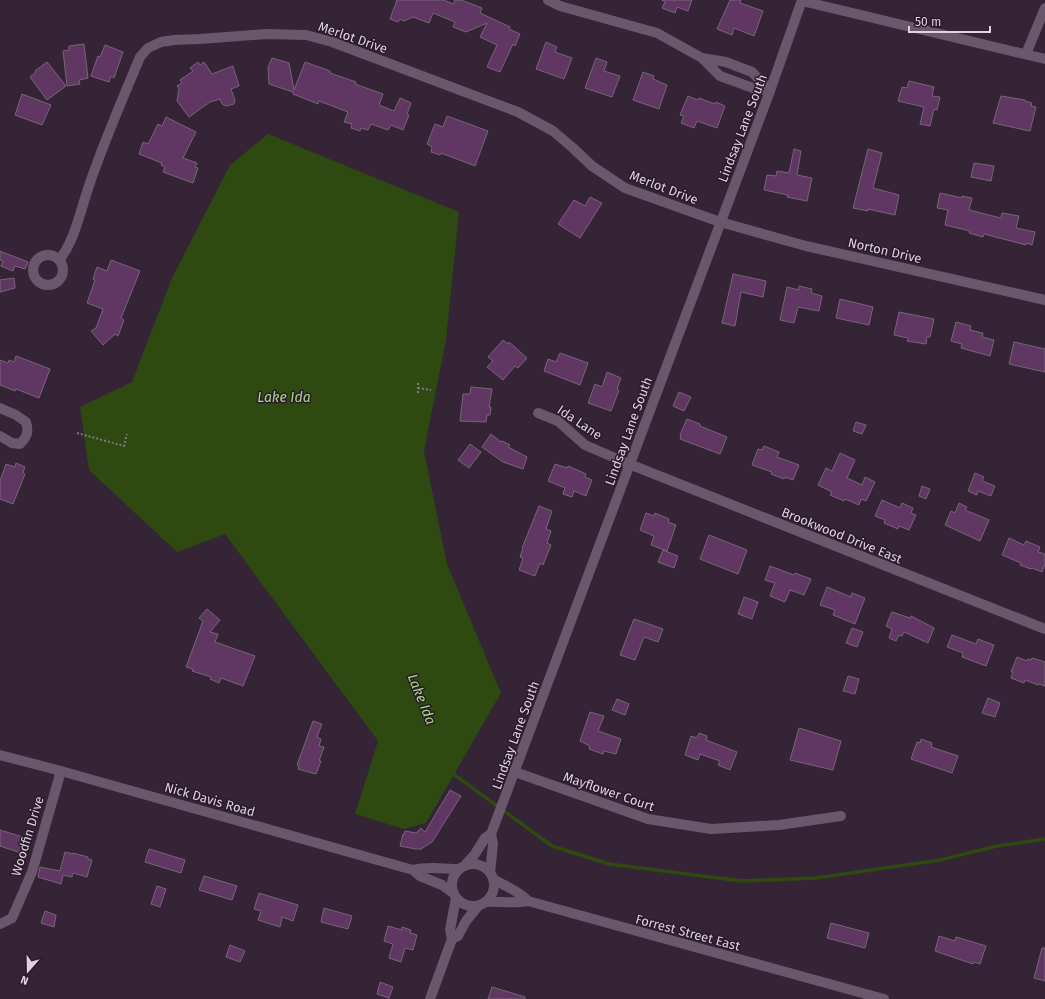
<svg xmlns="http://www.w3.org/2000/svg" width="1045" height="999" font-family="'Fira Sans',sans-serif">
  <rect width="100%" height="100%" fill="#342435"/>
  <path fill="#2e4a10" d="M268,134L459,212L446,340L424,451L447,564L501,693L426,823L404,829L355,814L378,741L225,534L177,552L89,470L80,407L132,382L172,278L230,165Z"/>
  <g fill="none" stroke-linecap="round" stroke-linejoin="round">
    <path stroke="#2e4a10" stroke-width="3.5" d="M452,773L552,846L609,864L742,881L816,878L940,860L997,846L1045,839"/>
  </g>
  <path fill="#603663" stroke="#786579" d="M397,0H444L453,4L455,0H461L482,8L480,13L510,27L509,29L520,34L515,46L513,44L500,72L487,67L497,45L480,37L487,23L466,32L453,27L455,22L433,13L429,23L413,17L404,21L400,19L398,22L390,19Z
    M662,0H692L688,11L677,7L675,13L662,8L665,2Z
    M730,0H741L740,3L763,11L754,36L734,28L732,35L717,29Z
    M546,42L557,47L555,52L572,58L564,79L536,69Z
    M84,44L88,78L79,80L80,84L67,86L63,51L69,50V46Z
    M105,45L123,52L114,78L111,76L109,82L91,76L98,56L100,57Z
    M272,58L289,63L294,90L305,62L330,71V73L356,82L355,84L383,94L379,105L394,111L400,98L411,103L407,114L409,115L403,130L391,125L388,130L371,124L368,130L361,128L360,131L351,128L352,124L344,122L348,112L319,101L318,104L293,94V92L269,84L268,67Z
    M596,58L607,62L604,71L620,76L612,97L585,88Z
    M47,62L66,86L47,100L30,77L36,72L35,71Z
    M198,62L200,65L204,62L212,74L233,66L239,86L231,89L235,100L234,104L226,106L222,104L220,99L210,102L189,117L177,101L179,88L177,86L182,83L180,80L193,71L190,68Z
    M643,72L654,76L653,79L667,85L659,109L633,100Z
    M909,81L934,87L932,96L940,97L937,110L934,109L930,126L920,124L924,107L898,101L902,87L907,88Z
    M22,94L51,105L42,125L15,115Z
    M688,96L698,100L699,98L715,104L716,102L725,106L717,128L697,121L694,128L681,123L684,116L680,115Z
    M1001,96L1025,100V101L1032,103L1031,106L1036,107L1030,131L993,123Z
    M447,116L488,131L475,166L441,153L440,155L431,152L432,147L427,144L435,124L443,127Z
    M166,117L196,132L183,158L197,163L195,167L198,168L193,183L163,172L165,167L161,165L162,163L139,154L143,142L148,144L158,124L162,126Z
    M794,149L801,151L797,175L812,178L807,201L787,197L788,195L764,190L767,175L776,176L777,171L789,173Z
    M868,149L882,153L873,188L899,195L895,215L868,209V211L853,208Z
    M974,163L994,166L991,181L971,177Z
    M940,193L962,198V196L972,198L969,210L1001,218L1002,213L1019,216L1016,228L1035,232L1032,245L1026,243V245L984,234L983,237L969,233L970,231L945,225L948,210L937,208Z
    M590,197L602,203L580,238L558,224L574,200L585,206Z
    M0,251L28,262L25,269L15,266L13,271L1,266L3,261L0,260Z
    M111,260L140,271L121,318L124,320L118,336L115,334L103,345L91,331L96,328L103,309L87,303L95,280L93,279L97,267L107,271Z
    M733,274L766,281L763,297L741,292L735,326L722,323Z
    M14,278L15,288L0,292V280Z
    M799,286L812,289L811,293L822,296L819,311L798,307L794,323L780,320L787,287L799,290Z
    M840,299L873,307L869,325L836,318Z
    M899,312L934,319L930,337H927L926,344L907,341L908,338L894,335Z
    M956,322L971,326L970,330L983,333L982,337L994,340L990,356L961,348L962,344L951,341Z
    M503,340L508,344L509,342L527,358L518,368L515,366L503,380L487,367L493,361L488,357Z
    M1014,342L1045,349V372L1009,364Z
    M560,353L588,363L580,385L544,371L548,359L556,362Z
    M16,356L50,369L39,398L16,389L15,391L0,385V360L8,363L9,360L14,362Z
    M607,372L621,378L617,389L619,390L611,411L588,403L595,384L602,387Z
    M471,387L492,389L489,407H491L490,415H487L486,422L460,421L463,394H470Z
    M679,392L691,397L684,411L673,406Z
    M687,419L700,424V426L727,437L720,454L680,439L681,436L680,435Z
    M856,422L866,425L862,434L853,431Z
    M491,434L501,442L502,441L510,445L508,447L527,457L523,469L503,462L482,447Z
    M470,444L481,452L469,468L458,460Z
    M764,446L779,452L777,457L799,465L793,480L785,477L784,479L771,474L772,472L752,465L758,449L762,450Z
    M840,453L855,460L847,478L862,485L865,477L875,482L866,501L861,499L859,505L845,499L844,501L830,495L832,492L818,485L826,468L832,471Z
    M16,463L25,467L23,473L25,474L13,504L0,499V481L6,464L15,467Z
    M555,464L567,468L568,466L586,474L585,477L592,480L586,496L574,491L572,497L563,494L565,488L548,481Z
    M975,473L984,477L982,481L995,486L991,496L978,491L977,495L968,491Z
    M922,486L930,489L926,499L919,496Z
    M882,500L900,508L902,503L913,508L911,513L916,515L909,530L899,526L898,529L884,523L885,520L875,516Z
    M959,503L967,507L965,510L989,520L980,541L945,525L951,511L955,513Z
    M539,506L552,511L546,529L551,531L547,543L551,545L543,565L540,563L535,576L519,570L523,558L520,557L523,548H522Z
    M646,513L654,516L655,513L669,519L668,522L676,525L667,551L651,545L654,536L640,530Z
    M709,535L747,550L738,574L700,559Z
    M1009,538L1024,545L1026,541L1040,547L1038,552L1045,554V564L1042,572L1032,568L1031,569L1020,565L1021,563L1002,555Z
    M663,550L678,556L674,568L658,562Z
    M770,566L794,575L795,573L811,579L804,595L790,590L785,602L770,596L775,583L765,580Z
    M827,587L851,597L852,593L865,598L855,624L833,615L835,610L820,605Z
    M744,597L758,602L752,619L738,614Z
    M207,609L220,620L210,632L218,634L215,642L255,656L243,686L221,678L219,683L210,679L211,677L192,671L193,669L186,667L203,621L199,618Z
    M892,612L910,618L911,616L934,628L928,643L904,632L902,636L899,635L896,641L889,638L892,629L886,626Z
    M634,619L663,629L658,642L644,637L635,660L620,655Z
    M852,628L863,632L857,647L846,643Z
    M952,635L976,644L978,639L994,645L986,666L962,657L963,653L947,647Z
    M1017,657L1027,661L1028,659L1031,660L1032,658L1045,662V686L1039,684L1038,685L1025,680L1024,683L1011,678L1013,672H1011Z
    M848,676L859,679L855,694L843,691Z
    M988,698L1000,703L995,717L982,713Z
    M617,699L629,704L625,715L612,710Z
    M590,712L604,716L598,731L621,739L616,754L604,751L603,754L589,749L590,746L580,741Z
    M313,721L322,724L317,737L321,739L319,746L324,747L319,761H321L316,774L298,769L299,765H297Z
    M799,728L841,741L833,770L790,760Z
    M699,733L707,736L706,740L737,752L730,770L718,765L720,761L700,754L698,760L685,755L691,736L697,738Z
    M921,739L932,743L931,747L958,756L952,773L911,759L917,742L920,743Z
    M450,790L461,796L432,842L421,849H416L400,846L403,834L404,835L405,831L416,833L421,828L425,832Z
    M0,830L26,838L21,853L0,846Z
    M149,849L185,860L181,873L145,862Z
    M65,852L73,854V853L88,857V859L92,860L87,877L73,873L72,877L63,875L61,884L38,877L40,867L60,871Z
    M204,876L237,886L232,900L199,890Z
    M157,886L166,889L160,907L151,904Z
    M259,893L298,905L293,921L282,917L280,927L258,920L261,911L254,909Z
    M324,908L352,916L348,929L321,922Z
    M45,911L56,915L54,927L41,923Z
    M831,923L869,933L865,948L827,938Z
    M388,926L402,930V927L411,930L410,933L417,935L413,950L405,948L401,962L389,958L393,944L384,941Z
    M939,936L955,941L956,937L986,946L980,964L974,962L973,964L935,951Z
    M230,945L245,951L240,962L226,957Z
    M1042,948H1045V981L1034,978Z
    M380,982L393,987L389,998L377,994Z
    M492,987L525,997V999H488Z"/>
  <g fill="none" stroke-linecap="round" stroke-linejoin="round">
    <path stroke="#847785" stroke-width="2" stroke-dasharray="2 2" stroke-linecap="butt" d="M418,388L431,390
      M418,393V383
      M77,433L124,446L127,434"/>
    <path stroke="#6a576b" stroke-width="10" d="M548,0L560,6L657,33L702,58L720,76L753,88L770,91
      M802,1L1045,59
      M1026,54L1045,8
      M702,58L726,62L752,72L770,91
      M33 270a15 15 0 1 1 30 0a15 15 0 1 1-30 0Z
      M59,260C75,242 82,204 91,180C105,139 123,98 140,57L148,48L161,42L174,40L200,39L267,34L306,35L332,42L518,112L553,131L573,148L592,166L625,188L720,222L806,246L1045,300
      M0,408L16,415L26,422C29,432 27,437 20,444L12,443L0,436
      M538,413L558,421L585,445L629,464L1045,629
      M515,772L648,819L711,829L779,825L841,816
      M0,924L12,918L32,872L61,771"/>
    <path stroke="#6a576b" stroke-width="10" d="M0,755L61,771L413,870L420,876L442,885L453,893
      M452 885a21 21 0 1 1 42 0a21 21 0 1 1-42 0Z
      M465,865L475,854L485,838L491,834
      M413,870C428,866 443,869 459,869
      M490,873L493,844L491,834L770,91L802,0
      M493,879C505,886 519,891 528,901
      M485,902C499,901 514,904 528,901L884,999
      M452,939L458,936L466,921L479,905
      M430,999L452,939L450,930L456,898"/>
  </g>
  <g text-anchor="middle" stroke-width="3" stroke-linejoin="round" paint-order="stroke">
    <g font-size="13" fill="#ded3df" stroke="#2a1a2b">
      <text transform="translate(353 37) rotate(19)" y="5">Merlot Drive</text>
      <text transform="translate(742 128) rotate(-69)" y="5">Lindsay Lane South</text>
      <text transform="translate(664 187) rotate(21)" y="5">Merlot Drive</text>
      <text transform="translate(885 250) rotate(13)" y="5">Norton Drive</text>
      <text transform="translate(580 422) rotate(34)" y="5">Ida Lane</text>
      <text transform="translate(628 431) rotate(-70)" y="5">Lindsay Lane South</text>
      <text transform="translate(842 535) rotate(22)" y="5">Brookwood Drive East</text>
      <text transform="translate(515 735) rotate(-70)" y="5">Lindsay Lane South</text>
      <text transform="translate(609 791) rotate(19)" y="5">Mayflower Court</text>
      <text transform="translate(210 799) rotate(16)" y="5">Nick Davis Road</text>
      <text transform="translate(27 836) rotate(-73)" y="5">Woodfin Drive</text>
      <text transform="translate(688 932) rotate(15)" y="5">Forrest Street East</text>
    </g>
    <g font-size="14" font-style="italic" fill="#abd885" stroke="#2a1a2b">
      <text x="284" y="402">Lake Ida</text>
      <text transform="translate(422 699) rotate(68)" y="5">Lake Ida</text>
    </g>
  </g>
  <g transform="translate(28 971) rotate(200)" stroke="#2a1a2b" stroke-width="3" paint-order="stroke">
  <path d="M0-3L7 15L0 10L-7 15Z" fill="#ded3df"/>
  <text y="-6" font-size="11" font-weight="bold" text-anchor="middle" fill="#ded3df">N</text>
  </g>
  <path d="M909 26v6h81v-6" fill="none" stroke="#ded3df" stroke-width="2"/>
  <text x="915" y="26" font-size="12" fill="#ded3df" stroke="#2a1a2b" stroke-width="3" paint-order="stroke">50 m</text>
</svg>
